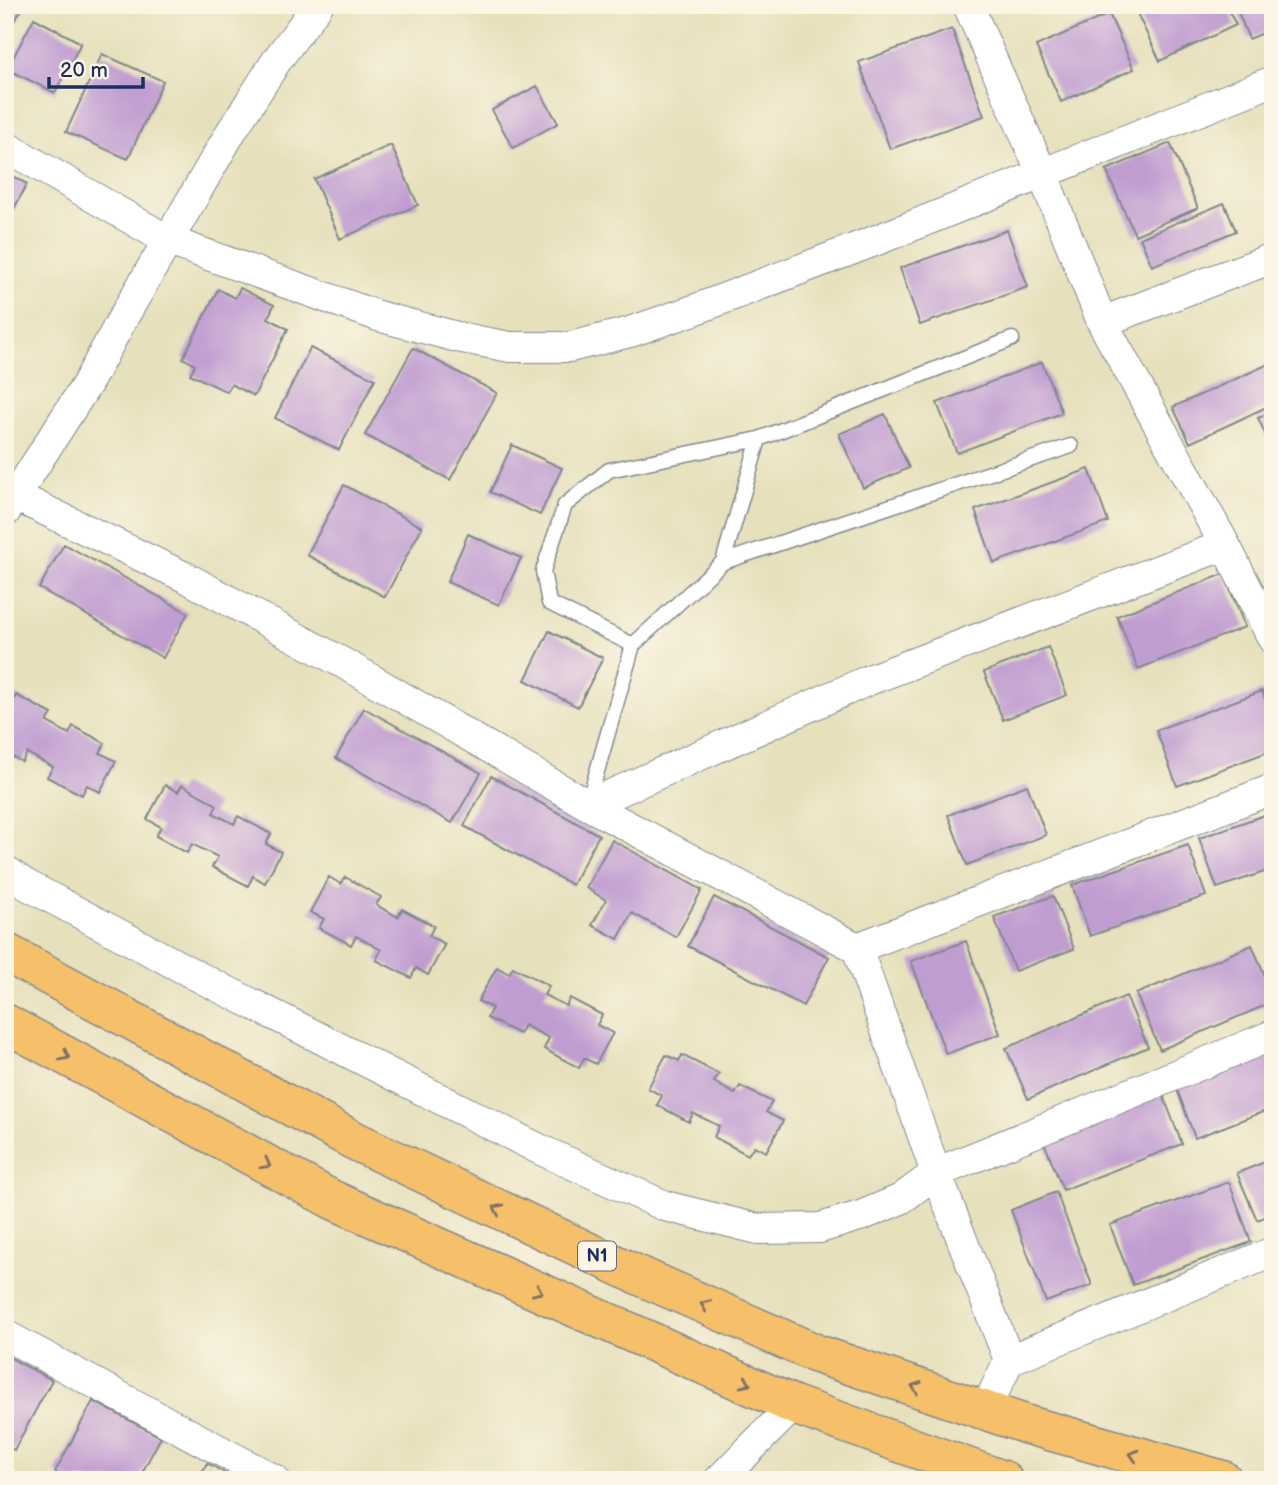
<svg xmlns="http://www.w3.org/2000/svg" width="1278" height="1485" font-family="'Balsamiq Sans',sans-serif">
  <rect width="100%" height="100%" fill="#fcf5e5"/>
  <filter id="ink" filterUnits="userSpaceOnUse"><feTurbulence type="fractalNoise" baseFrequency=".0143" numOctaves="2"/><feDisplacementMap in="SourceGraphic" scale="14" xChannelSelector="R" yChannelSelector="G"/><feConvolveMatrix kernelMatrix="1 2 1 2 8 2 1 2 1" color-interpolation-filters="sRGB"/></filter>
  <filter id="wash" filterUnits="userSpaceOnUse"><feTurbulence type="fractalNoise" baseFrequency=".00686" numOctaves="4" result="noise"/><feDisplacementMap in="SourceGraphic" scale="28" xChannelSelector="R" yChannelSelector="G"/><feGaussianBlur stdDeviation="1.57" result="paint"/><feColorMatrix in="noise" values="0 0 0 0 0 0 0 0 0 0 0 0 0 0 0 0 0 1.4 0 .05"/><feComposite in="paint" operator="in"/></filter>
  <g filter="url(#wash)">
    <rect width="100%" height="100%" fill="#e6e0bc"/>
    <g id="blocks">
      <path fill="#c09dd1" d="M5,5H25L5,34Z
        M1133,5H1226L1236,25L1160,61Z
        M1235,5H1273V29L1249,39Z
        M1109,14L1134,69L1061,102L1036,46Z
        M34,18L81,43L55,93L7,69Z
        M952,29L984,116L890,149L859,62Z
        M102,54L163,81L128,159L66,132Z
        M537,86L558,123L513,148L492,110Z
        M1170,143L1198,208L1135,235L1106,170Z
        M391,145L418,205L340,239L314,179Z
        M5,172L27,184L5,226Z
        M1224,203L1236,231L1152,266L1140,238Z
        M1007,230L1028,287L920,325L900,268Z
        M240,288L274,305L268,318L288,329L254,396L231,384L227,392L190,374L195,365L183,358L218,289L235,298Z
        M310,348L375,379L339,450L275,418Z
        M413,348L497,393L450,480L365,435Z
        M1042,362L1062,413L957,453L937,403Z
        M1273,362V404L1190,443L1173,407Z
        M1273,411V451L1258,418Z
        M885,414L909,468L863,488L839,434Z
        M512,445L562,468L540,515L490,492Z
        M1089,469L1108,522L994,563L975,510Z
        M344,485L422,527L385,597L307,555Z
        M468,534L521,558L499,605L447,582Z
        M64,544L188,613L163,658L39,588Z
        M1224,574L1245,627L1138,669L1117,616Z
        M549,631L603,658L578,707L525,680Z
        M1048,647L1067,695L1003,720L984,672Z
        M1262,691L1273,719V750L1177,786L1156,730Z
        M16,695L52,714L47,722L69,734L73,726L105,743L100,753L116,761L100,792L87,785L82,795L47,777L53,767L27,753L22,762L5,753V697L13,702Z
        M364,708L481,773L452,823L336,758Z
        M491,776L599,835L572,885L464,826Z
        M165,785L178,792L182,785L217,805L213,813L234,824L238,816L271,834L266,844L281,852L265,883L253,876L248,886L212,867L218,857L192,844L187,853L156,836L161,827L147,819Z
        M1027,785L1046,835L967,865L948,815Z
        M1273,812V869L1217,888L1199,838Z
        M612,840L702,890L676,937L632,913L618,939L592,925L606,900L586,888Z
        M1188,845L1206,896L1090,936L1072,885Z
        M329,877L341,884L345,877L381,897L376,905L398,917L402,909L434,926L429,936L445,944L428,975L416,968L411,978L376,960L381,950L356,936L351,945L319,928L324,919L310,912Z
        M1053,896L1074,949L1015,971L994,917Z
        M714,897L829,957L803,1006L688,946Z
        M966,941L1000,1034L946,1054L911,961Z
        M1252,945L1273,995V1002L1160,1050L1136,994Z
        M497,967L509,974L513,967L549,986L544,995L566,1006L570,998L602,1015L597,1025L613,1033L596,1064L584,1058L579,1068L544,1049L549,1038L524,1025L519,1034L487,1018L492,1008L478,1001Z
        M1126,996L1148,1047L1028,1099L1006,1048Z
        M1273,1047V1108L1195,1138L1175,1084Z
        M666,1055L679,1061L682,1055L719,1074L714,1082L735,1094L740,1086L772,1102L766,1112L783,1121L766,1152L754,1146L748,1155L714,1137L719,1126L693,1113L689,1122L657,1105L662,1096L648,1088Z
        M1161,1090L1182,1144L1063,1190L1042,1137Z
        M1273,1159V1214L1257,1220L1237,1173Z
        M1229,1182L1251,1242L1133,1285L1110,1225Z
        M1056,1192L1092,1285L1046,1302L1011,1210Z
        M5,1355L52,1380L14,1450L5,1446Z
        M93,1401L161,1437L138,1480H70L55,1472Z
        M207,1463L237,1480H198Z"/>
    </g>
  </g>
  <g filter="url(#ink)">
    <use href="#blocks" fill-opacity="0" stroke="#80888d" stroke-width="2"/>
    <g fill="none" stroke-linecap="round" stroke-linejoin="round">
      <g stroke="#80888d" stroke-width="17">
        <path id="lane" d="M723,562L759,439L1012,339
          M633,645L549,603L543,571L565,505L609,470L759,439
          M588,803L633,645L723,562L1071,446"/>
      </g>
      <g stroke="#80888d" stroke-width="32">
        <path id="street" d="M5,146L169,241L378,316L457,337L510,347H570L630,332L694,310L877,240L1273,81
          M1102,322L1273,258
          M5,491L189,579L352,668L588,805L857,948L936,1173L1009,1360
          M5,512L87,384L124,316L231,132L277,60L318,5
          M1225,545L1273,639
          M588,805L869,680L1225,545L1102,322L1042,173L968,5
          M5,870L25,884L203,979L541,1150L665,1206L758,1229L820,1228L863,1215L901,1199L936,1173L1273,1035
          M857,948L1273,789
          M5,1335L275,1480
          M985,1411L1009,1360L1273,1252
          M719,1480L794,1405"/>
      </g>
      <g stroke="#80888d" stroke-width="41">
        <path id="primary" d="M5,952L355,1141L629,1271L817,1354L1028,1425L1223,1480
          M5,1023L333,1200L794,1405L1003,1480"/>
      </g>
      <use href="#lane" stroke="#fff" stroke-width="14"/>
      <use href="#street" stroke="#fff" stroke-width="30"/>
      <use href="#primary" stroke="#f6c06b" stroke-width="38"/>
    </g>
    <defs><path id="oneway-chevron" d="M-2-3.5L2.5 0L-2 3.5" fill="none" stroke-width="1.6" stroke-linecap="round" stroke-linejoin="round" transform="scale(1.75)"/></defs>
    <g stroke="#7e7064">
      <use href="#oneway-chevron" transform="translate(65 1056) rotate(28)"/>
      <use href="#oneway-chevron" transform="translate(266 1164) rotate(28)"/>
      <use href="#oneway-chevron" transform="translate(498 1209) rotate(-155)"/>
      <use href="#oneway-chevron" transform="translate(538 1291) rotate(24)"/>
      <use href="#oneway-chevron" transform="translate(705 1305) rotate(-156)"/>
      <use href="#oneway-chevron" transform="translate(746 1383) rotate(24)"/>
      <use href="#oneway-chevron" transform="translate(916 1387) rotate(-161)"/>
      <use href="#oneway-chevron" transform="translate(1134 1455) rotate(-164)"/>
    </g>
  </g>
  <g text-anchor="middle" stroke-width="6" stroke-linejoin="round" paint-order="stroke">
    <rect fill="#fcf5e5" stroke="#5e6a86" stroke-width="2" x="578" y="1241.5" width="38" height="29" rx="5"/>
    <g font-size="18" font-weight="bold" fill="#1b2f5e">
      <text x="597" y="1262">N1</text>
    </g>
  </g>
  <rect width="1278" height="1485" fill="none" stroke="#fcf5e5" stroke-width="28"/>
  <path d="M49 77v10h94v-10" fill="none" stroke="#1b2f5e" stroke-width="3.5"/>
  <text x="60" y="77" font-size="21" fill="#1b2f5e" stroke="#fcf5e5" stroke-width="5" paint-order="stroke">20 m</text>
</svg>
